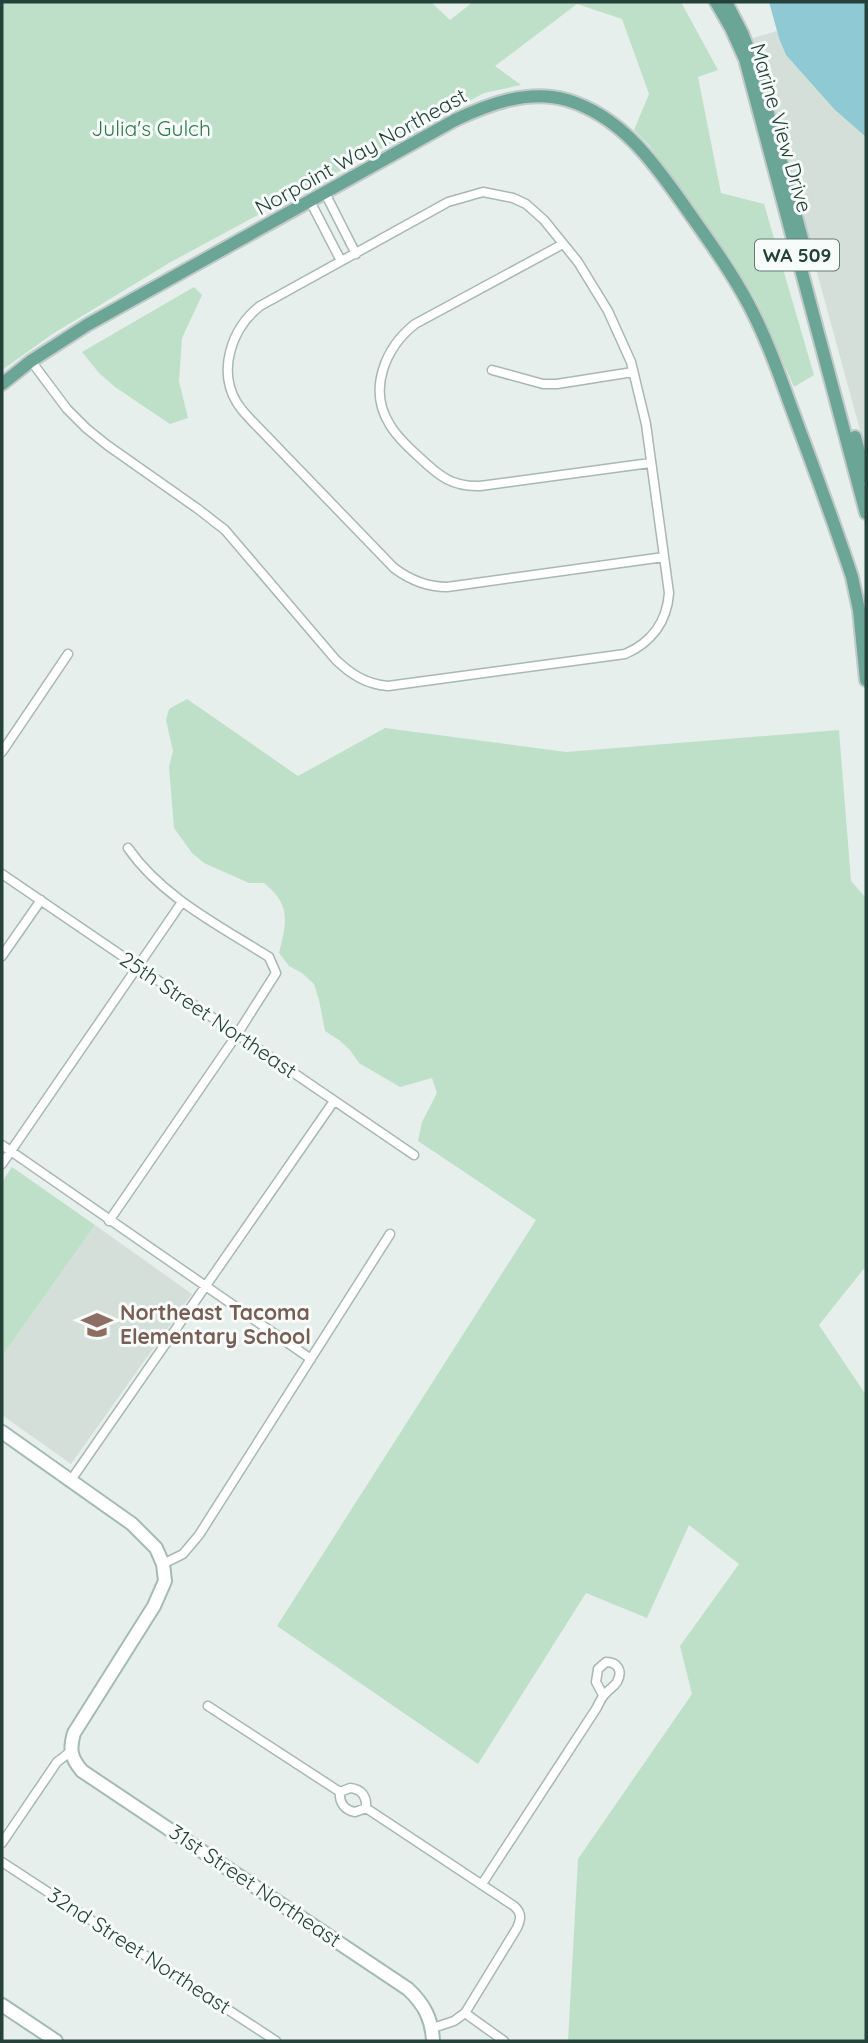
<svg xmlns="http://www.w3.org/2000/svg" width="868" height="2043" font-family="Quicksand,sans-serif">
  <rect width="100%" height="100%" fill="#e6efeb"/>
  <path fill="#d4dfda" d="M777,31L786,55L835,110L866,137V452L753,38Z
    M95,1225L192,1294L71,1464L2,1415V1356Z"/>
  <path fill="#bfe0c8" d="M2,2H431L450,20L473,2H681L718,70L698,77L721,193L764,204L814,375L794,387L757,302L731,259L648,144L634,130L649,94L622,19L577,4L495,66L521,85L484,93L169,263L51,335L2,370Z
    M194,287L202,295L182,338L179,381L188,418L170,424L115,387L99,373L82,352Z
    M187,699L298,776L385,728L566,752L839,730L851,881L866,898V1266L819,1325L866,1395V2041H568L578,1859L692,1694L680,1646L739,1564L689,1525L647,1618L586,1593L478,1764L277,1626L536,1220L418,1141L422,1122L437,1093L432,1078L400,1087L359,1063L350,1050L339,1040L325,1031L319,1000L314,984L302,973L289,966L279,953C287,921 291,905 264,883H249L204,863L192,853L174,828L169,767L173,751L166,720L169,709Z
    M12,1167L95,1225L2,1356V1182Z"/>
  <path fill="#8ec9d4" d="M769,2H866V137L835,110L786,55L779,38Z"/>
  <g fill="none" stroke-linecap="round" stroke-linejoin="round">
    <g stroke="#a8b8b2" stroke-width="11">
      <path id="street" d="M325,193L356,254
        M310,201L341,261
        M563,244L415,324C386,347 367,389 390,425C397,437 409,448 419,457C439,476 452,487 480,486L650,463
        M31,361L67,409L86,428L107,445L198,509L225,530L336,660C352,675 366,684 388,686L625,654C651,643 667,622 669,593L646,424L631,362L608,311L578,262L544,220L526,204L513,198L483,192L448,202L260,306C232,328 217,370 237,403C241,409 246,415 251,420L394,568C410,580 427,587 447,587L664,557
        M492,370L543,384H557L633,372
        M2,752L68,654
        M2,874L414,1155
        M2,956L41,900
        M2,1145L311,1359
        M2,1164L182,902
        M109,1221L236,1036L276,973L269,957C220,926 162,897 128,848
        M71,1480L334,1101
        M163,1564L183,1554L199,1535L390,1234
        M208,1706L340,1792
        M350,1788C362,1789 367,1797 366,1808L355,1812C344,1810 339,1802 340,1792Z
        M366,1808L514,1906C522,1913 521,1919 517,1928L465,2013L454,2021L433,2028
        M2,1843L57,1762L70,1752
        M2,1862L276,2041
        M482,1884L596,1709C599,1704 601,1698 605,1694C609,1689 614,1687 617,1682C623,1671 618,1662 606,1662L598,1669L596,1682L603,1695
        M465,2013L504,2041"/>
    </g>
    <g stroke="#a4bbb3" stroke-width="16">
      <path id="secondary" d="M2,1432L132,1524L156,1548L163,1564L165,1581L154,1606L74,1733C69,1750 71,1758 82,1771L408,1989C424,2004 432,2019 433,2041
        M2,2005L56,2041"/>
    </g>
    <g stroke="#c2cac8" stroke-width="16">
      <path id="primary" d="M716,2L731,28L745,59L866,513
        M726,2L742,33L756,69L807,257
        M2,384L31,361L87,325L455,120C489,104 528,89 567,100C620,116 652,160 683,204C706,237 730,269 749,305C769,343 782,383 797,423C816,474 835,525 852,577L859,610L866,680
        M855,437L866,477"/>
    </g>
    <use href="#street" stroke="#fff" stroke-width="8"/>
    <use href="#secondary" stroke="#fff" stroke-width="12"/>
    <use href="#primary" stroke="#6aa596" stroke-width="12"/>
  </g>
  <defs>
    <g id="school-bare" transform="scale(2.415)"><path d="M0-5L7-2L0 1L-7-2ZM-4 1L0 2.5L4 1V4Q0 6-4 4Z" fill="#8d6e63" stroke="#f7fbf9" stroke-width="2.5" paint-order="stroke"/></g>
  </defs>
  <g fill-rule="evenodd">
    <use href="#school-bare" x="97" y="1325"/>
  </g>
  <g text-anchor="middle" stroke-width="6" stroke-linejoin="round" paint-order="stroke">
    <rect fill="#f7fbf9" stroke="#637a73" stroke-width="2" x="755" y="239.5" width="84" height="31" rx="5"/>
    <g font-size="19" font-weight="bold" fill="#24423a">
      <text x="797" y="262">WA 509</text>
    </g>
    <g font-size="21" fill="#24423a" stroke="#f7fbf9">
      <text transform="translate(781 128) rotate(74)" y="7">Marine View Drive</text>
      <text transform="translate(361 152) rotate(-29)" y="7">Norpoint Way Northeast</text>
      <text transform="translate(208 1015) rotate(34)" y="7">25th Street Northeast</text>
      <text transform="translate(255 1886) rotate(34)" y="7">31st Street Northeast</text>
      <text transform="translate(139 1951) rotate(33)" y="7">32nd Street Northeast</text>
    </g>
    <g font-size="21" fill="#2d7a4b" stroke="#f7fbf9">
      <text x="151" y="136">Julia's Gulch</text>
    </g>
    <g font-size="21" font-weight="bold" fill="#785e54" stroke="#f7fbf9" text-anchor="start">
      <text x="120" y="1320">Northeast Tacoma<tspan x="120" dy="24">Elementary School</tspan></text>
    </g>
  </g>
  <rect width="868" height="2043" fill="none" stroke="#24423a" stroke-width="7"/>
</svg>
